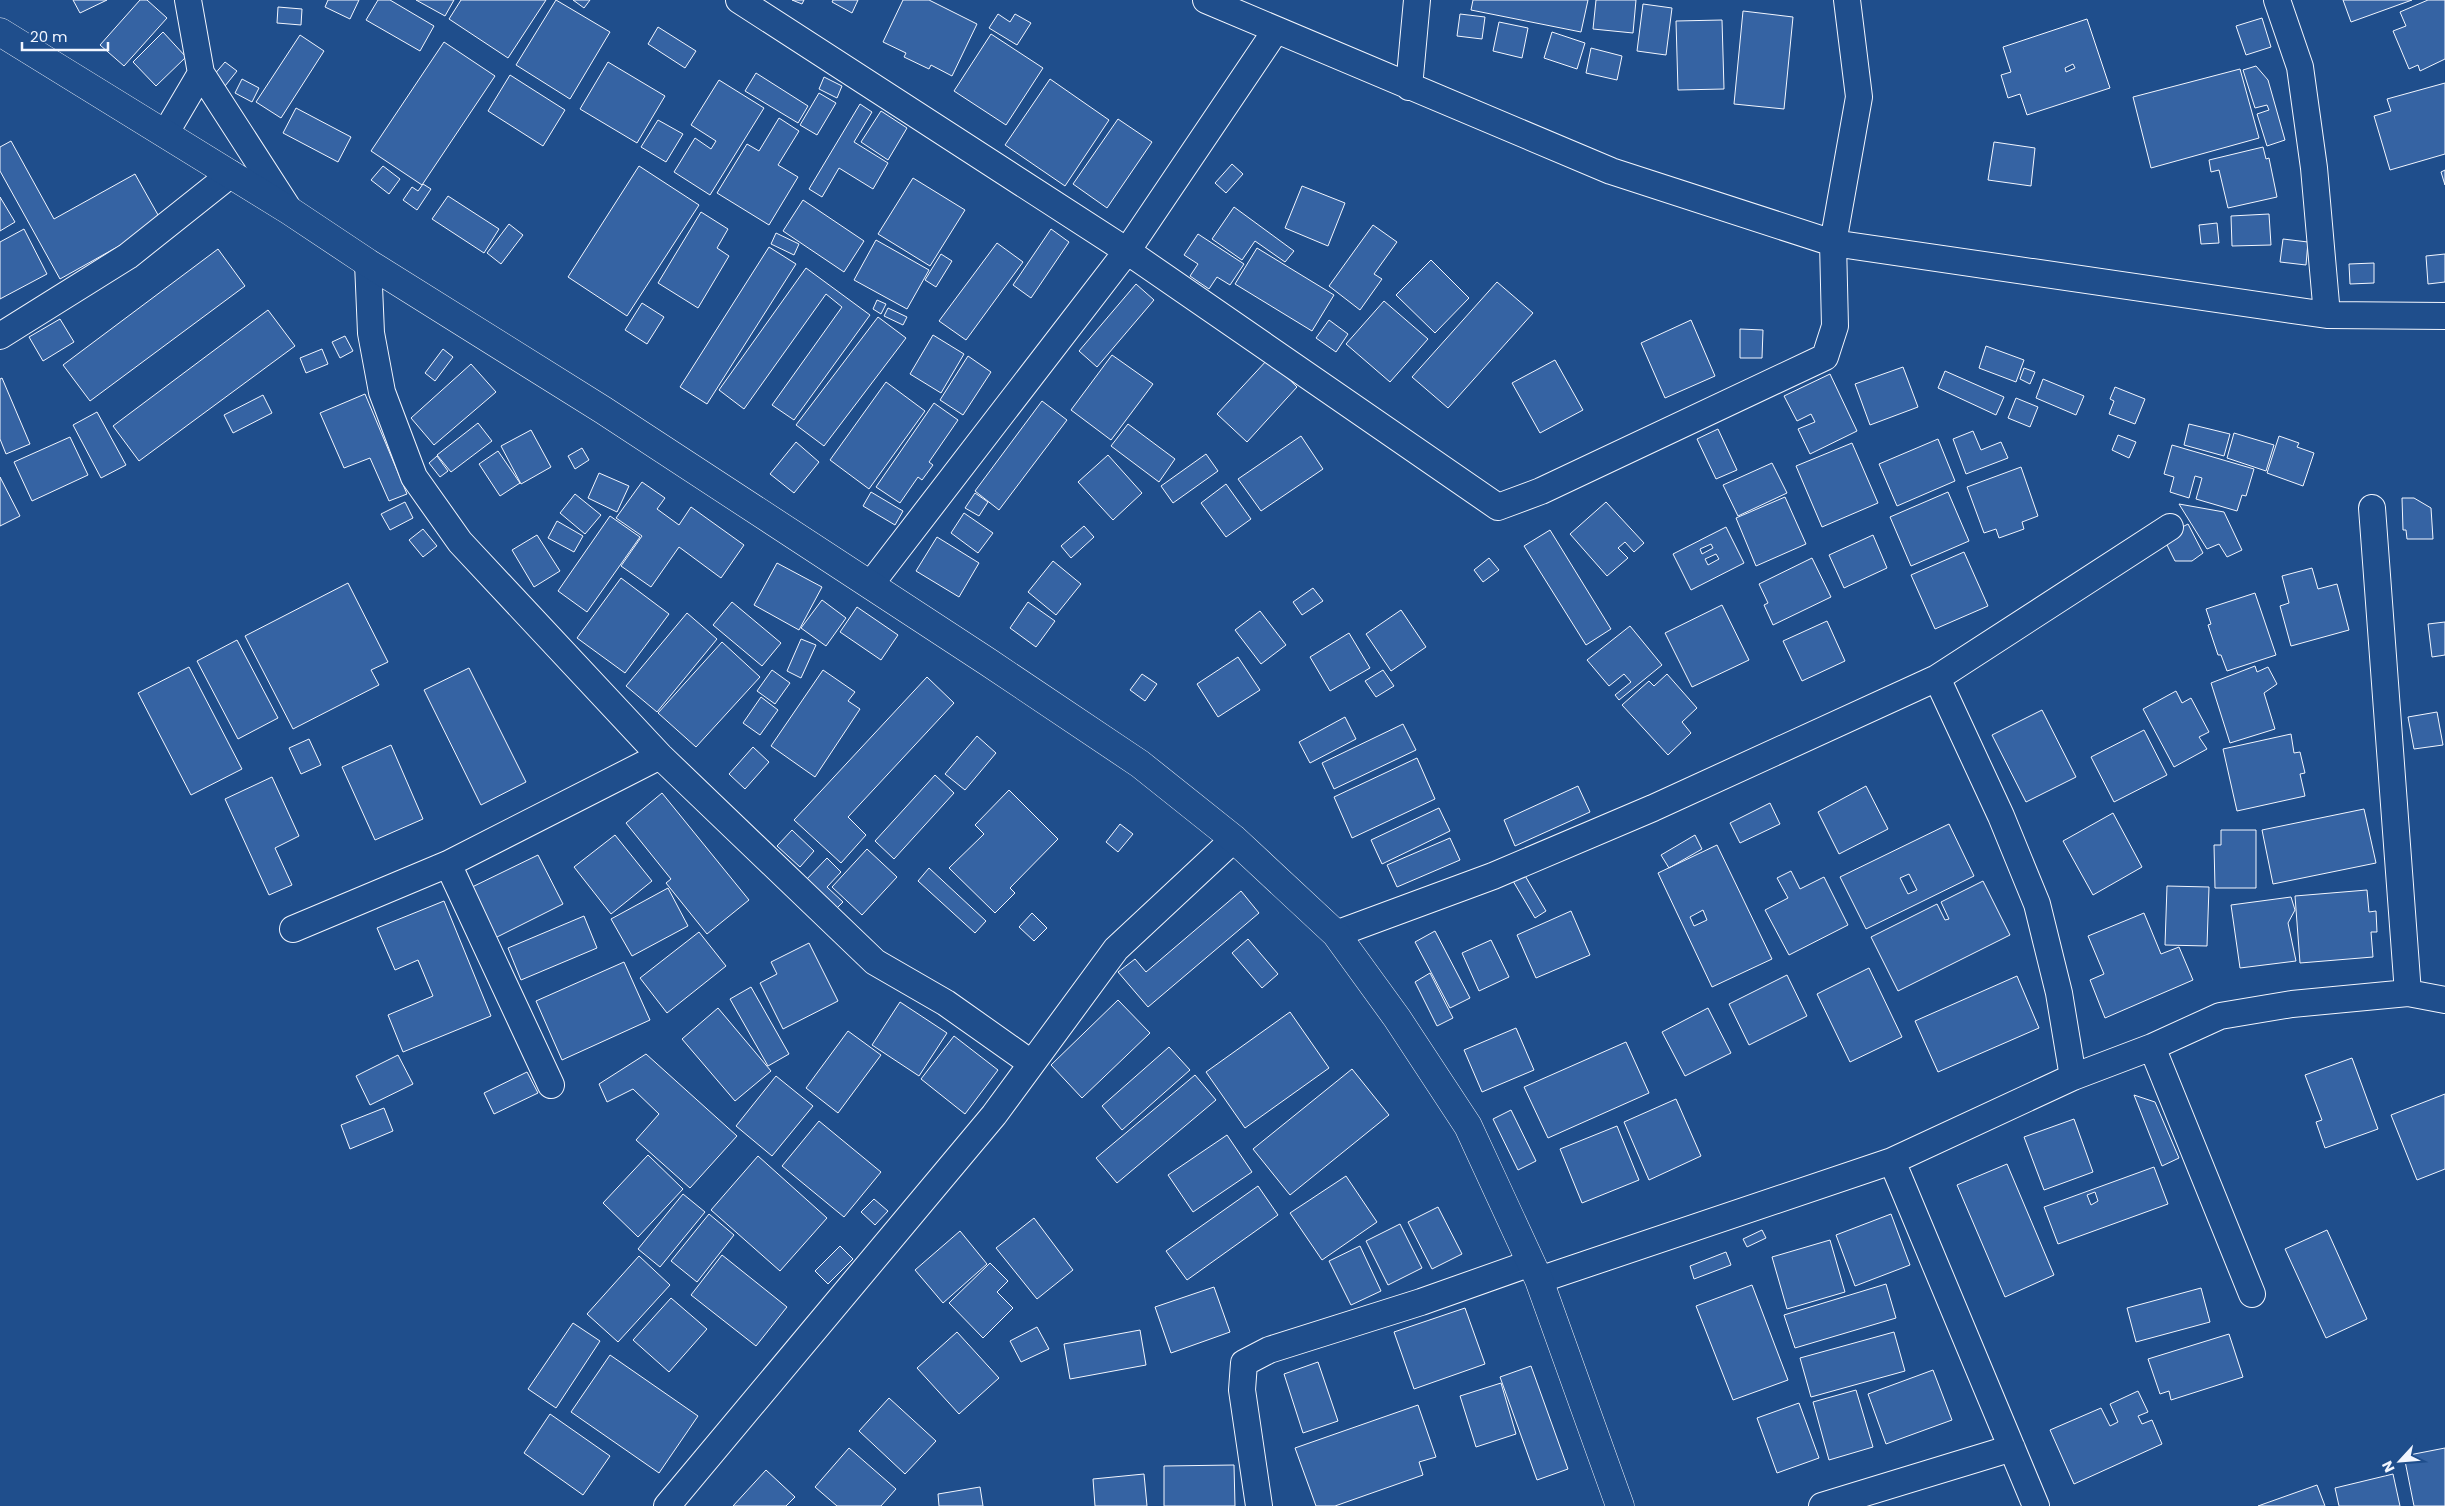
<svg xmlns="http://www.w3.org/2000/svg" width="2445" height="1506" font-family="Poppins,sans-serif">
  <rect width="100%" height="100%" fill="#1f4e8c"/>
  <path fill="#3563a3" stroke="#f2f6ff" fill-rule="evenodd" d="M73,0H107L80,13Z
    M140,0H147L167,18L124,66L100,45Z
    M328,0H359L350,19L325,7Z
    M378,0H390L434,26L420,51L366,20Z
    M416,0H454L445,16Z
    M461,0H546L508,58L449,19Z
    M556,0L610,32L570,99L516,65Z
    M573,0H590L584,8Z
    M792,0H804L802,4Z
    M833,0H858L852,13L832,2Z
    M903,0H929L977,24L952,76L931,65L929,69L904,57L906,53L883,42Z
    M1473,0H1588L1581,32L1471,10Z
    M1596,0H1636L1633,33L1593,29Z
    M2343,0H2412L2351,22Z
    M2428,0H2445V59L2420,71L2418,65L2409,69L2393,31L2406,26L2400,12Z
    M1643,4L1672,8L1666,55L1637,51Z
    M278,7L302,9L301,25L277,23Z
    M1743,11L1793,17L1784,109L1734,104Z
    M998,14L1010,22L1015,14L1031,23L1017,45L989,28Z
    M1460,14L1485,17L1482,39L1457,36Z
    M2262,18L2271,47L2246,55L2236,26Z
    M2087,19L2110,88L2027,115L2020,94L2008,98L2001,75L2011,72L2003,47ZM2073,64L2075,68L2066,72L2065,68Z
    M1722,20L1724,89L1678,90L1676,21Z
    M1499,22L1528,28L1522,58L1493,51Z
    M658,27L696,51L685,68L648,44Z
    M163,32L186,57L156,86L133,62Z
    M1552,32L1585,43L1577,69L1544,58Z
    M991,34L1043,68L1006,125L954,91Z
    M300,35L324,51L281,118L256,102Z
    M444,42L495,76L422,185L371,151Z
    M1591,48L1622,56L1617,80L1586,73Z
    M225,62L237,71L225,86L213,76Z
    M608,62L665,96L637,143L580,109Z
    M2256,66L2268,80L2285,140L2267,146L2257,114L2269,110L2267,105L2255,108L2243,70Z
    M2240,69L2259,138L2151,168L2133,97Z
    M756,73L808,106L798,123L745,91Z
    M510,75L565,110L543,146L488,111Z
    M824,77L842,86L837,98L819,89Z
    M242,79L259,88L252,102L235,93Z
    M1050,79L1109,120L1065,186L1005,145Z
    M719,80L764,108L710,195L674,172L695,138L711,149L716,141L691,125Z
    M2445,83V154L2390,170L2374,116L2391,111L2387,99Z
    M819,93L836,103L817,135L800,125Z
    M860,104L872,112L854,142L888,163L873,189L839,168L822,197L809,189Z
    M296,108L351,137L338,162L283,133Z
    M881,111L907,128L888,160L861,142Z
    M779,118L799,131L778,165L798,177L769,225L717,193L747,144L759,151Z
    M1118,119L1152,142L1107,208L1073,184Z
    M658,120L683,134L666,162L641,147Z
    M11,141L54,219L135,174L162,222L60,279L0,171V147Z
    M1994,142L2035,148L2031,186L1988,180Z
    M2263,147L2266,159L2269,158L2277,197L2228,208L2219,170L2211,172L2209,160Z
    M1232,164L1243,174L1226,193L1215,183Z
    M383,166L400,179L389,194L371,180Z
    M639,166L699,205L627,316L568,277Z
    M2445,170V185L2441,172Z
    M913,178L965,210L930,266L878,234Z
    M423,184L431,189L417,210L403,200L412,187L418,191Z
    M1302,186L1345,203L1328,246L1285,228Z
    M448,196L499,229L484,253L432,219Z
    M0,197L15,222L0,231Z
    M803,200L864,241L844,272L783,231Z
    M1234,207L1294,251L1285,262L1255,241L1242,260L1212,239Z
    M701,212L728,229L717,248L729,256L698,308L658,283Z
    M2269,214L2271,245L2232,246L2231,216Z
    M2217,223L2219,243L2201,244L2199,225Z
    M509,224L523,235L501,264L487,253Z
    M1373,225L1397,242L1374,274L1382,279L1360,310L1329,286Z
    M24,229L47,274L0,299V242Z
    M1051,229L1069,242L1031,298L1013,285Z
    M776,233L799,244L794,255L771,244Z
    M1198,234L1244,264L1230,285L1217,277L1209,289L1190,276L1198,264L1184,255Z
    M2283,239L2308,242L2306,265L2280,262Z
    M876,240L929,270L907,309L854,280Z
    M997,243L1023,262L966,340L939,321Z
    M769,247L796,264L707,404L680,387Z
    M1257,248L1334,295L1312,331L1235,284Z
    M218,249L245,286L90,401L63,365Z
    M941,254L952,261L936,287L925,280Z
    M2445,254V282L2428,284L2426,256Z
    M1431,260L1469,298L1435,333L1396,295Z
    M2374,263V283L2350,284L2349,264Z
    M806,268L870,315L794,420L772,405L842,307L826,294L744,409L719,390Z
    M1497,282L1533,313L1448,408L1412,377Z
    M1136,284L1154,300L1097,367L1079,351Z
    M877,300L886,304L881,314L873,309Z
    M1384,301L1428,339L1390,382L1346,344Z
    M642,303L664,317L647,344L625,330Z
    M888,308L907,317L903,325L884,316Z
    M268,310L295,346L139,461L113,426Z
    M878,317L906,338L824,446L796,425Z
    M60,319L74,342L43,361L29,337Z
    M1329,320L1348,334L1336,352L1316,338Z
    M1691,320L1715,376L1665,398L1641,343Z
    M1740,329L1763,330L1762,358H1740Z
    M933,335L964,354L941,393L910,374Z
    M345,336L353,351L340,358L332,342Z
    M1986,346L2024,360L2016,382L1979,368Z
    M322,349L328,364L306,373L300,358Z
    M443,349L453,357L435,381L425,373Z
    M1112,355L1153,384L1111,440L1071,410Z
    M968,356L991,372L963,415L940,400Z
    M1268,359L1297,387L1247,442L1217,414Z
    M1555,360L1583,410L1540,433L1512,383Z
    M471,364L496,392L434,445L411,418Z
    M1903,367L1918,407L1870,425L1855,384Z
    M2024,368L2035,372L2030,384L2020,379Z
    M1945,371L2004,397L1996,415L1938,388Z
    M1830,374L1857,431L1810,454L1798,429L1815,422L1811,414L1797,421L1784,396Z
    M2,378L30,444L6,454L0,439V379Z
    M2043,379L2084,396L2076,415L2036,398Z
    M886,382L925,411L869,489L830,460Z
    M2115,387L2145,399L2135,424L2109,414L2114,401L2110,399Z
    M365,394L407,494L389,501L370,458L344,468L320,413Z
    M263,395L272,413L233,433L224,415Z
    M2016,398L2038,407L2030,427L2008,418Z
    M1042,401L1067,420L999,510L975,491Z
    M934,403L958,420L929,462L933,465L922,480L918,477L900,503L876,487Z
    M97,412L126,465L101,478L73,425Z
    M478,423L492,441L451,472L437,455Z
    M1128,424L1175,459L1159,482L1111,446Z
    M2189,424L2230,434L2224,456L2184,445Z
    M1718,429L1737,470L1716,479L1697,439Z
    M531,430L551,467L521,484L501,446Z
    M1973,431L1981,450L2001,442L2008,458L1966,474L1953,439Z
    M2234,433L2274,445L2266,471L2227,458Z
    M2118,435L2136,442L2129,458L2112,450Z
    M1301,436L1323,469L1261,511L1238,479Z
    M2279,436L2299,443L2297,447L2314,453L2303,486L2267,473Z
    M70,437L88,475L32,501L14,462Z
    M1938,439L1955,481L1897,506L1879,464Z
    M796,442L819,462L794,493L770,474Z
    M1852,443L1878,503L1822,527L1796,466Z
    M2172,445L2254,469L2246,496L2242,495L2237,511L2196,499L2202,478L2195,476L2189,498L2170,492L2174,477L2164,474Z
    M582,448L589,460L575,469L568,456Z
    M498,451L520,483L500,496L479,464Z
    M1206,454L1218,471L1173,503L1161,486Z
    M1108,455L1142,493L1113,520L1078,482Z
    M437,456L448,471L440,477L429,463Z
    M1772,463L1787,493L1738,516L1723,485Z
    M2021,467L2038,516L2022,522L2024,529L1999,538L1996,529L1984,533L1967,487Z
    M599,473L629,486L617,512L588,498Z
    M0,477L20,516L0,526Z
    M642,482L665,498L657,509L679,525L691,507L744,545L721,578L679,547L651,587L621,566L642,536L616,518Z
    M1226,484L1251,519L1226,537L1201,503Z
    M871,492L903,511L895,525L863,506Z
    M1948,492L1969,541L1911,566L1890,517Z
    M975,493L988,502L979,516L965,508Z
    M575,494L601,515L585,534L560,513Z
    M1785,497L1806,544L1756,566L1736,518Z
    M2402,498H2414L2431,508L2433,539H2407L2406,530H2403Z
    M405,502L413,518L390,530L381,514Z
    M1606,502L1644,543L1634,552L1625,542L1618,548L1628,558L1607,576L1570,534Z
    M2179,504L2224,512L2242,550L2227,557L2219,544L2207,549Z
    M964,513L993,533L978,553L951,533Z
    M610,516L640,537L587,612L558,591Z
    M557,521L583,536L574,552L548,538Z
    M2188,524L2203,553L2192,561H2175L2163,537Z
    M1084,526L1094,537L1071,558L1061,546Z
    M1726,527L1744,563L1691,590L1673,554ZM1711,544L1713,548L1702,554L1700,549ZM1716,554L1719,559L1708,565L1705,559Z
    M423,529L437,546L423,557L409,540Z
    M1550,530L1611,629L1586,645L1524,546Z
    M537,535L560,571L534,587L512,550Z
    M1873,535L1887,568L1844,588L1829,555Z
    M937,537L979,563L959,597L916,571Z
    M1964,552L1988,606L1935,629L1911,575Z
    M1489,558L1499,570L1483,582L1474,570Z
    M1812,558L1831,597L1773,625L1764,605L1768,603L1759,584Z
    M1053,561L1081,584L1056,615L1028,592Z
    M777,563L822,587L799,630L754,605Z
    M2312,568L2318,589L2337,584L2349,630L2291,646L2280,606L2289,603L2282,576Z
    M621,578L669,614L625,673L577,638Z
    M348,583L388,662L371,670L379,685L293,729L245,636Z
    M1313,588L1323,601L1302,615L1293,602Z
    M2255,593L2276,655L2227,671L2221,655H2218L2208,625L2211,624L2206,609Z
    M822,600L846,618L826,646L801,628Z
    M732,602L781,643L762,666L713,625Z
    M1028,602L1055,621L1036,647L1010,628Z
    M1722,605L1749,660L1692,687L1665,633Z
    M857,607L898,635L881,660L840,632Z
    M1401,610L1426,647L1391,671L1366,634Z
    M1260,611L1286,645L1261,664L1235,630Z
    M687,613L717,639L657,712L626,686Z
    M1827,621L1845,661L1802,681L1783,641Z
    M2445,622V655L2432,657L2428,624Z
    M1630,626L1662,665L1619,700L1615,695L1631,682L1624,674L1609,686L1587,660Z
    M1349,633L1370,668L1330,691L1310,657Z
    M801,639L816,645L801,678L787,671Z
    M237,640L278,718L238,739L197,661Z
    M722,642L760,677L696,747L658,713Z
    M1238,657L1260,690L1218,717L1197,684Z
    M2255,666L2257,672L2268,667L2277,684L2264,693L2275,729L2230,743L2211,683Z
    M189,667L242,769L191,795L138,693Z
    M469,668L526,782L481,805L424,690Z
    M772,670L790,683L775,704L757,691Z
    M823,670L855,692L848,701L860,709L815,777L771,746Z
    M1383,670L1394,686L1376,697L1365,681Z
    M1142,674L1157,684L1145,701L1130,690Z
    M1667,674L1697,708L1682,722L1691,733L1668,755L1622,705L1649,681L1654,686Z
    M927,677L954,703L848,817L866,835L841,863L794,820Z
    M2176,691L2182,703L2191,698L2209,732L2199,737L2207,749L2174,767L2143,709Z
    M761,697L778,710L760,735L743,723Z
    M2042,710L2076,777L2026,802L1992,735Z
    M2437,712L2443,745L2414,749L2408,717Z
    M1345,717L1356,739L1310,763L1299,742Z
    M1403,724L1416,750L1334,789L1322,763Z
    M2144,730L2167,775L2114,802L2091,757Z
    M2291,734L2294,753L2300,752L2305,773L2300,774L2305,796L2237,811L2223,749Z
    M977,736L996,753L965,790L945,774Z
    M309,739L321,765L301,774L289,748Z
    M391,745L423,819L375,840L342,767Z
    M753,747L769,762L745,789L729,774Z
    M1417,758L1435,799L1352,838L1334,797Z
    M935,775L954,793L894,859L875,841Z
    M272,777L299,836L275,848L292,885L269,895L225,799Z
    M1578,786L1590,812L1515,846L1504,820Z
    M1866,786L1888,829L1839,854L1818,812Z
    M1009,790L1058,839L1010,888L1015,893L995,913L949,868L984,834L975,825Z
    M662,793L749,900L707,934L666,883L671,879L626,823Z
    M1770,803L1780,824L1740,843L1730,823Z
    M1439,808L1450,831L1382,864L1371,840Z
    M2364,809L2376,863L2273,884L2262,830Z
    M2113,813L2142,867L2093,895L2063,841Z
    M1120,824L1133,834L1118,852L1106,842Z
    M1949,824L1974,876L1866,929L1840,877ZM1909,874L1917,890L1908,894L1900,878Z
    M792,830L814,851L800,867L777,846Z
    M2221,830H2256V888H2215L2214,845H2221Z
    M615,835L652,881L611,914L574,867Z
    M1695,835L1702,849L1669,868L1661,855Z
    M1450,838L1460,860L1397,887L1387,865Z
    M1717,845L1772,959L1712,987L1658,873ZM1703,910L1707,920L1694,926L1690,917Z
    M867,849L897,877L862,915L832,887Z
    M538,855L563,904L493,939L468,889Z
    M827,858L841,872L827,887L843,902L834,911L804,882Z
    M929,868L986,921L975,933L918,881Z
    M1791,871L1800,889L1824,877L1848,925L1789,955L1765,910L1788,898L1777,878Z
    M1524,874L1546,911L1535,918L1513,881Z
    M1983,881L2010,935L1898,991L1871,937L1937,904L1945,920L1949,919L1941,902Z
    M2167,886L2209,887L2207,946L2165,945Z
    M668,888L688,926L632,956L611,919Z
    M2367,890L2369,912L2376,911L2377,932H2371L2373,957L2300,963L2295,896Z
    M1241,891L1259,913L1148,1007L1118,972L1135,959L1146,972Z
    M2291,897L2295,910L2288,923L2296,961L2240,968L2231,905Z
    M444,901L491,1016L403,1052L388,1015L433,996L418,960L395,970L377,928Z
    M1571,911L1590,955L1536,978L1517,935Z
    M1032,913L1047,928L1034,941L1019,927Z
    M2144,913L2161,954L2179,947L2193,980L2105,1018L2090,980L2104,974L2088,936Z
    M584,916L597,948L521,980L508,948Z
    M1435,931L1470,998L1450,1008L1415,942Z
    M699,932L726,966L667,1013L640,978Z
    M1248,939L1278,974L1262,988L1232,953Z
    M1491,940L1509,977L1479,991L1462,953Z
    M809,943L838,1001L783,1029L760,983L777,974L771,962Z
    M624,962L650,1020L562,1060L536,1001Z
    M1869,968L1902,1037L1850,1062L1817,994Z
    M1430,973L1453,1018L1437,1026L1415,982Z
    M1787,975L1807,1016L1749,1045L1729,1004Z
    M2017,976L2039,1028L1938,1072L1915,1021Z
    M751,987L789,1054L768,1066L730,999Z
    M1118,1000L1150,1033L1082,1098L1051,1065Z
    M900,1002L947,1033L919,1076L872,1045Z
    M718,1008L771,1071L735,1101L682,1039Z
    M1708,1008L1731,1053L1685,1076L1662,1032Z
    M1290,1012L1329,1068L1245,1128L1206,1072Z
    M1516,1028L1534,1070L1482,1092L1464,1050Z
    M848,1031L881,1055L838,1113L806,1088Z
    M954,1036L998,1070L965,1114L921,1079Z
    M1626,1042L1649,1093L1548,1138L1524,1087Z
    M1169,1047L1190,1070L1122,1130L1102,1106Z
    M646,1054L737,1136L690,1188L636,1140L659,1114L633,1089L607,1102L599,1084Z
    M398,1055L413,1084L370,1105L356,1076Z
    M2352,1058L2378,1129L2325,1148L2316,1122L2322,1120L2305,1075Z
    M1352,1069L1389,1115L1290,1195L1253,1149Z
    M527,1072L538,1093L494,1114L484,1093Z
    M1195,1075L1216,1100L1117,1183L1096,1158Z
    M776,1076L813,1106L772,1156L736,1126Z
    M2445,1094V1169L2417,1180L2391,1115Z
    M2134,1095L2155,1102L2179,1158L2162,1166Z
    M1676,1099L1701,1156L1649,1180L1624,1122Z
    M384,1108L393,1131L350,1149L341,1125Z
    M1511,1110L1536,1161L1518,1170L1493,1119Z
    M2074,1119L2093,1172L2044,1190L2024,1137Z
    M819,1121L881,1172L844,1217L782,1166Z
    M1617,1126L1639,1180L1582,1203L1560,1149Z
    M1227,1135L1252,1172L1193,1212L1168,1175Z
    M648,1155L683,1189L638,1237L603,1203Z
    M758,1156L827,1218L780,1271L711,1210Z
    M2007,1164L2054,1275L2005,1297L1957,1185Z
    M2154,1167L2168,1204L2058,1244L2044,1207ZM2095,1192L2098,1201L2091,1205L2087,1195Z
    M1346,1176L1377,1222L1322,1260L1290,1213Z
    M1258,1186L1278,1215L1187,1280L1166,1251Z
    M683,1194L705,1212L660,1267L638,1249Z
    M874,1199L888,1211L875,1225L861,1212Z
    M1438,1207L1462,1254L1432,1269L1408,1222Z
    M709,1214L734,1235L697,1282L671,1261Z
    M1891,1214L1910,1265L1855,1286L1836,1235Z
    M1034,1218L1073,1270L1037,1299L996,1248Z
    M1400,1224L1422,1268L1388,1285L1366,1241Z
    M1762,1230L1766,1238L1747,1247L1743,1239Z
    M2327,1230L2367,1319L2326,1338L2285,1249Z
    M960,1231L987,1264L943,1303L915,1270Z
    M1830,1240L1845,1292L1787,1309L1772,1257Z
    M840,1246L853,1259L828,1284L815,1271Z
    M1360,1246L1381,1291L1351,1305L1329,1261Z
    M1726,1252L1731,1265L1694,1279L1690,1266Z
    M722,1255L787,1307L756,1346L691,1295Z
    M639,1256L670,1285L618,1342L587,1314Z
    M990,1263L1008,1281L997,1292L1013,1308L983,1338L949,1303Z
    M1886,1284L1896,1318L1795,1348L1784,1315Z
    M1752,1285L1788,1380L1733,1400L1696,1306Z
    M1214,1287L1230,1332L1171,1353L1155,1307Z
    M2201,1288L2210,1322L2136,1342L2127,1308Z
    M671,1298L707,1329L669,1372L633,1340Z
    M1465,1308L1485,1364L1414,1389L1394,1332Z
    M573,1323L600,1341L556,1408L528,1389Z
    M1037,1327L1049,1349L1021,1362L1010,1341Z
    M1140,1330L1146,1365L1070,1379L1064,1344Z
    M957,1332L999,1378L959,1414L917,1368Z
    M1894,1332L1905,1371L1811,1397L1800,1358Z
    M2229,1334L2243,1377L2171,1400L2169,1391L2160,1394L2148,1359Z
    M610,1355L698,1416L659,1473L571,1412Z
    M1318,1362L1338,1421L1303,1433L1284,1374Z
    M1531,1366L1568,1469L1537,1480L1500,1377Z
    M1933,1370L1952,1420L1886,1444L1868,1394Z
    M1501,1383L1516,1434L1476,1447L1460,1396Z
    M1856,1390L1873,1447L1829,1460L1813,1402Z
    M2138,1391L2148,1412L2138,1416L2142,1424L2152,1420L2162,1444L2074,1484L2050,1430L2101,1408L2110,1426L2118,1422L2110,1404Z
    M889,1398L936,1441L905,1474L859,1431Z
    M1799,1403L1819,1458L1777,1473L1757,1418Z
    M1418,1405L1436,1457L1419,1462L1423,1475L1335,1506H1316L1295,1448Z
    M550,1414L610,1456L583,1495L524,1453Z
    M849,1448L896,1489L881,1506H837L815,1487Z
    M2445,1448V1506H2414L2404,1456Z
    M1234,1465L1235,1506H1164V1466Z
    M766,1470L795,1497L786,1506H733Z
    M1144,1474L1147,1506H1095L1093,1479Z
    M2393,1474L2400,1506H2339L2335,1488Z
    M2317,1485L2325,1506H2258Z
    M980,1487L983,1506H939L938,1494Z"/>
  <g fill="none" stroke-linecap="round" stroke-linejoin="round">
    <g stroke="#f2f6ff" stroke-width="28">
      <path id="street" d="M188,0L201,73L290,211
        M739,0L1127,251L1498,507L1541,491L1825,357L1835,326L1833,243L1859,97L1847,0
        M1206,0L1611,171L1833,243L2327,315L2445,316
        M2277,0L2300,67L2314,168L2327,315
        M1409,87L1417,0
        M165,134L201,73
        M368,263L371,333L382,392L414,477L460,542L660,756L875,962L946,1003L1031,1063
        M0,336L128,256L231,174
        M2372,508L2408,993
        M870,585L1127,251L1276,30
        M1937,678L2001,816L2037,904L2059,993L2073,1077
        M448,864L551,1085
        M293,929L448,864L660,756
        M1336,934L1493,876L1653,808L1937,678L2170,527
        M2152,1047L2252,1294
        M1892,1161L2036,1506
        M1539,1280L1892,1161L2073,1077L2152,1047L2220,1016L2292,1004L2408,993L2445,1000
        M667,1506L994,1115L1116,949L1234,839
        M1259,1506L1242,1390L1244,1363L1269,1350L1421,1302L1531,1263
        M1822,1506L2012,1448"/>
    </g>
    <g stroke="#f2f6ff" stroke-width="29">
      <path id="secondary" d="M0,32L290,211L368,263L603,410L988,662L1140,764L1234,839L1336,934L1397,1018L1468,1126L1539,1280L1620,1506"/>
    </g>
    <use href="#street" stroke="#1f4e8c" stroke-width="26"/>
    <use href="#secondary" stroke="#1f4e8c" stroke-width="28"/>
  </g>
  <g transform="translate(2400 1461) rotate(244)" stroke="#1f4e8c" stroke-width="4" paint-order="stroke">
  <path d="M0-4L9 19L0 12L-9 19Z" fill="#f2f6ff"/>
  <text y="-8" font-size="14" font-weight="bold" text-anchor="middle" fill="#f2f6ff">N</text>
  </g>
  <path d="M22 42v8h86v-8" fill="none" stroke="#f2f6ff" stroke-width="2.5"/>
  <text x="30" y="42" font-size="15" fill="#f2f6ff" stroke="#1f4e8c" stroke-width="4" paint-order="stroke">20 m</text>
</svg>
